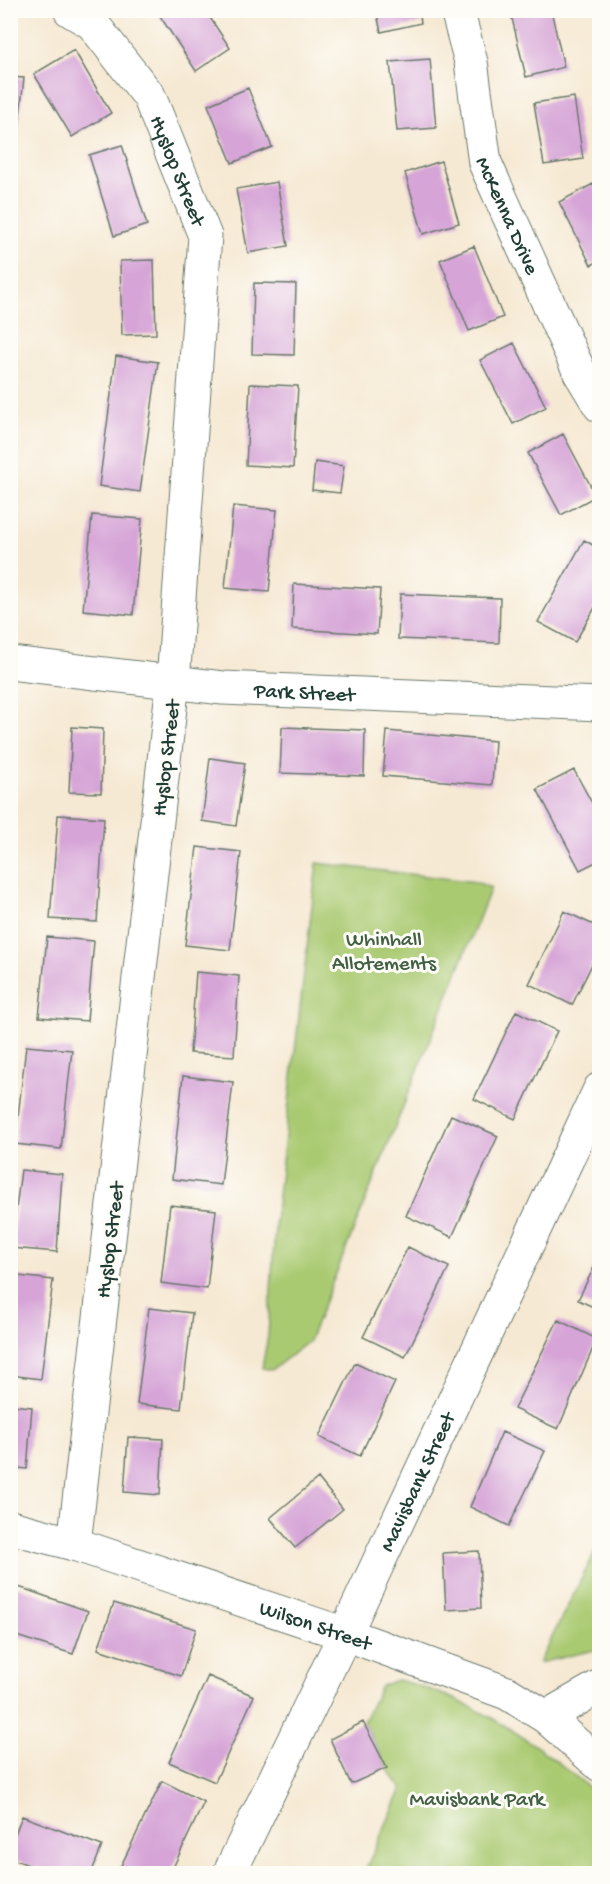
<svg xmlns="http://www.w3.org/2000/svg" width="610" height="1884" font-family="'Gochi Hand',sans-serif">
  <rect width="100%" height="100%" fill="#fdfcf7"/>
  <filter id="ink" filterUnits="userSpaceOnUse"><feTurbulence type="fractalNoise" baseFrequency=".0167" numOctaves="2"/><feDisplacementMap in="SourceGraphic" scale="12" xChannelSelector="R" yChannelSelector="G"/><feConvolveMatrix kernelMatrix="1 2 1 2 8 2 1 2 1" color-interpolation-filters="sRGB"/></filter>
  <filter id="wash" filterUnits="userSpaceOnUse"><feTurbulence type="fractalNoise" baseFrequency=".008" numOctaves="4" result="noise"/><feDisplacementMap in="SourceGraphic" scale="24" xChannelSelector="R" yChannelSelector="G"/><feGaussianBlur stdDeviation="1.35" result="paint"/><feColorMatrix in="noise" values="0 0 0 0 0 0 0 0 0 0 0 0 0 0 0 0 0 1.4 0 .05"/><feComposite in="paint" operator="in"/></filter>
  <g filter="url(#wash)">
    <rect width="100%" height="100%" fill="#f6e9d3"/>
    <path fill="#aaca72" stroke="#648453" stroke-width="1.5" d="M317,863L476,882L491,888L309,1341L272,1370L262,1368L268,1336L276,1213Z
      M599,1544V1649L539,1663Z
      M397,1680C474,1698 540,1745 599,1796V1873H364L402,1789L387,1768L363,1722L381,1686Z"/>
    <g id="blocks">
      <path fill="#d6a4d7" d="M156,10H205L230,48L196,71Z
        M376,10H419L421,23L381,32Z
        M510,10H551L564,67L526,77Z
        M74,50L111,113L72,137L34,74Z
        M430,59L436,128L397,131L390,62Z
        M10,77L24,78L16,152H10Z
        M248,88L272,147L232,163L208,105Z
        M574,97L583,159L544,165L534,103Z
        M122,145L147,225L114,236L89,155Z
        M441,161L459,223L423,234L405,173Z
        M277,182L288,246L248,253L236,189Z
        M593,184L600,196V261L591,265L559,202Z
        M474,246L503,317L469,331L440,260Z
        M154,260L156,334L122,335L120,261Z
        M254,283L296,284L294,355L252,354Z
        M514,343L546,407L513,424L480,360Z
        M116,356L158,362L140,492L99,486Z
        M250,384L298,386L293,468L246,465Z
        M563,434L596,496L561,515L528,453Z
        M315,462L344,466L340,493L312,490Z
        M233,506L277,510L269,592L225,588Z
        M92,515L142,519L133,615L83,610Z
        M584,540L600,549V599L575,642L538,622Z
        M294,584L380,589L377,634L292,629Z
        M400,594L500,598L499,643L398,639Z
        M72,727L103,729L101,793L69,792Z
        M282,727L365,730L364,776L280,773Z
        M387,731L495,741L492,785L383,776Z
        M210,758L245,763L236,826L202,821Z
        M574,770L600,818V860L580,870L537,789Z
        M58,815L104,818L97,922L50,919Z
        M197,847L241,852L230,950L185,945Z
        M564,911L600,928V948L572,1005L529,984Z
        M47,937L94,941L87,1021L39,1017Z
        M196,972L239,976L234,1056L190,1053Z
        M516,1011L557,1031L515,1119L474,1099Z
        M26,1046L72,1050L61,1149L15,1144Z
        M183,1076L233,1082L221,1185L172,1179Z
        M451,1115L498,1136L452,1237L406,1216Z
        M21,1170L62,1174L57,1252L11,1248Z
        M170,1205L216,1210L207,1289L161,1283Z
        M408,1247L449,1267L405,1357L363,1337Z
        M600,1255V1310L578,1300Z
        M10,1275L53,1280L41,1379L10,1375Z
        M149,1308L192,1313L181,1409L137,1404Z
        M558,1320L597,1339L558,1429L514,1409Z
        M355,1363L395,1382L360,1456L319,1437Z
        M10,1405L32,1407L27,1469L10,1467Z
        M502,1432L545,1451L509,1526L470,1507Z
        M128,1437L163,1439L160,1495L124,1492Z
        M318,1478L343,1509L295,1548L270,1518Z
        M479,1551L481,1608L446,1610L443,1553Z
        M10,1584L88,1611L73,1654L10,1634Z
        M114,1603L196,1629L181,1676L98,1649Z
        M208,1676L254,1696L215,1782L169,1762Z
        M363,1722L387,1768L351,1784L330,1739Z
        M162,1781L204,1802L170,1874H122L118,1872Z
        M22,1816L102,1846L91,1874H52L10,1858V1847Z"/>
    </g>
  </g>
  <g filter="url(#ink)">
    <use href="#blocks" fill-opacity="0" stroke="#6a796c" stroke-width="1.5"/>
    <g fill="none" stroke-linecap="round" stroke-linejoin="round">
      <g stroke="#6a796c" stroke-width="35">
        <g id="minor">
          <path id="s1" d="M70,10L92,23L149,96L205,236L173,682L74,1544"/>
          <path id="s2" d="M457,10L471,62L485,163L580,373L600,406"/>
          <path id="s3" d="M10,663L223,688L600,704"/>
          <path id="s4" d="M10,1527L74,1544L345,1634L507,1693L546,1717L600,1765"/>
          <path d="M546,1717L600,1686"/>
        </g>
      </g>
      <g stroke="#6a796c" stroke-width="35">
        <g id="tertiary">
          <path id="s5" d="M229,1874L345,1634L600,1089"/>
        </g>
      </g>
      <use href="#minor" stroke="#fff" stroke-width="33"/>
      <use href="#tertiary" stroke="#fff" stroke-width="33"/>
    </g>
  </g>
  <g text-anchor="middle" stroke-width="6" stroke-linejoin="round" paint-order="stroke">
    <g font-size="21" fill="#1f3d34" stroke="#fdfcf7">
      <text dy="7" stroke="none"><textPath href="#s1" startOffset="198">Hyslop Street</textPath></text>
      <text dy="7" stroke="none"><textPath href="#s2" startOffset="213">McKenna Drive</textPath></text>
      <text dy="7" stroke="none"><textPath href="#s3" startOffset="296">Park Street</textPath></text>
      <text transform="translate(165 758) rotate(-83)" y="7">Hyslop Street</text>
      <text transform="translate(109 1240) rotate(-83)" y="7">Hyslop Street</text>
      <text dy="7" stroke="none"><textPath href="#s5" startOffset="435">Mavisbank Street</textPath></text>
      <text dy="7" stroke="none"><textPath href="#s4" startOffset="321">Wilson Street</textPath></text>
    </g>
    <g font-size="21" fill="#426044" stroke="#fdfcf7">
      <text x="384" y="945">Whinhall<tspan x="384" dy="24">Allotements</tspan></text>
      <text x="477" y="1805">Mavisbank Park</text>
    </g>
  </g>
  <rect width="610" height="1884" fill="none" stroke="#fdfcf7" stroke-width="36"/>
</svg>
